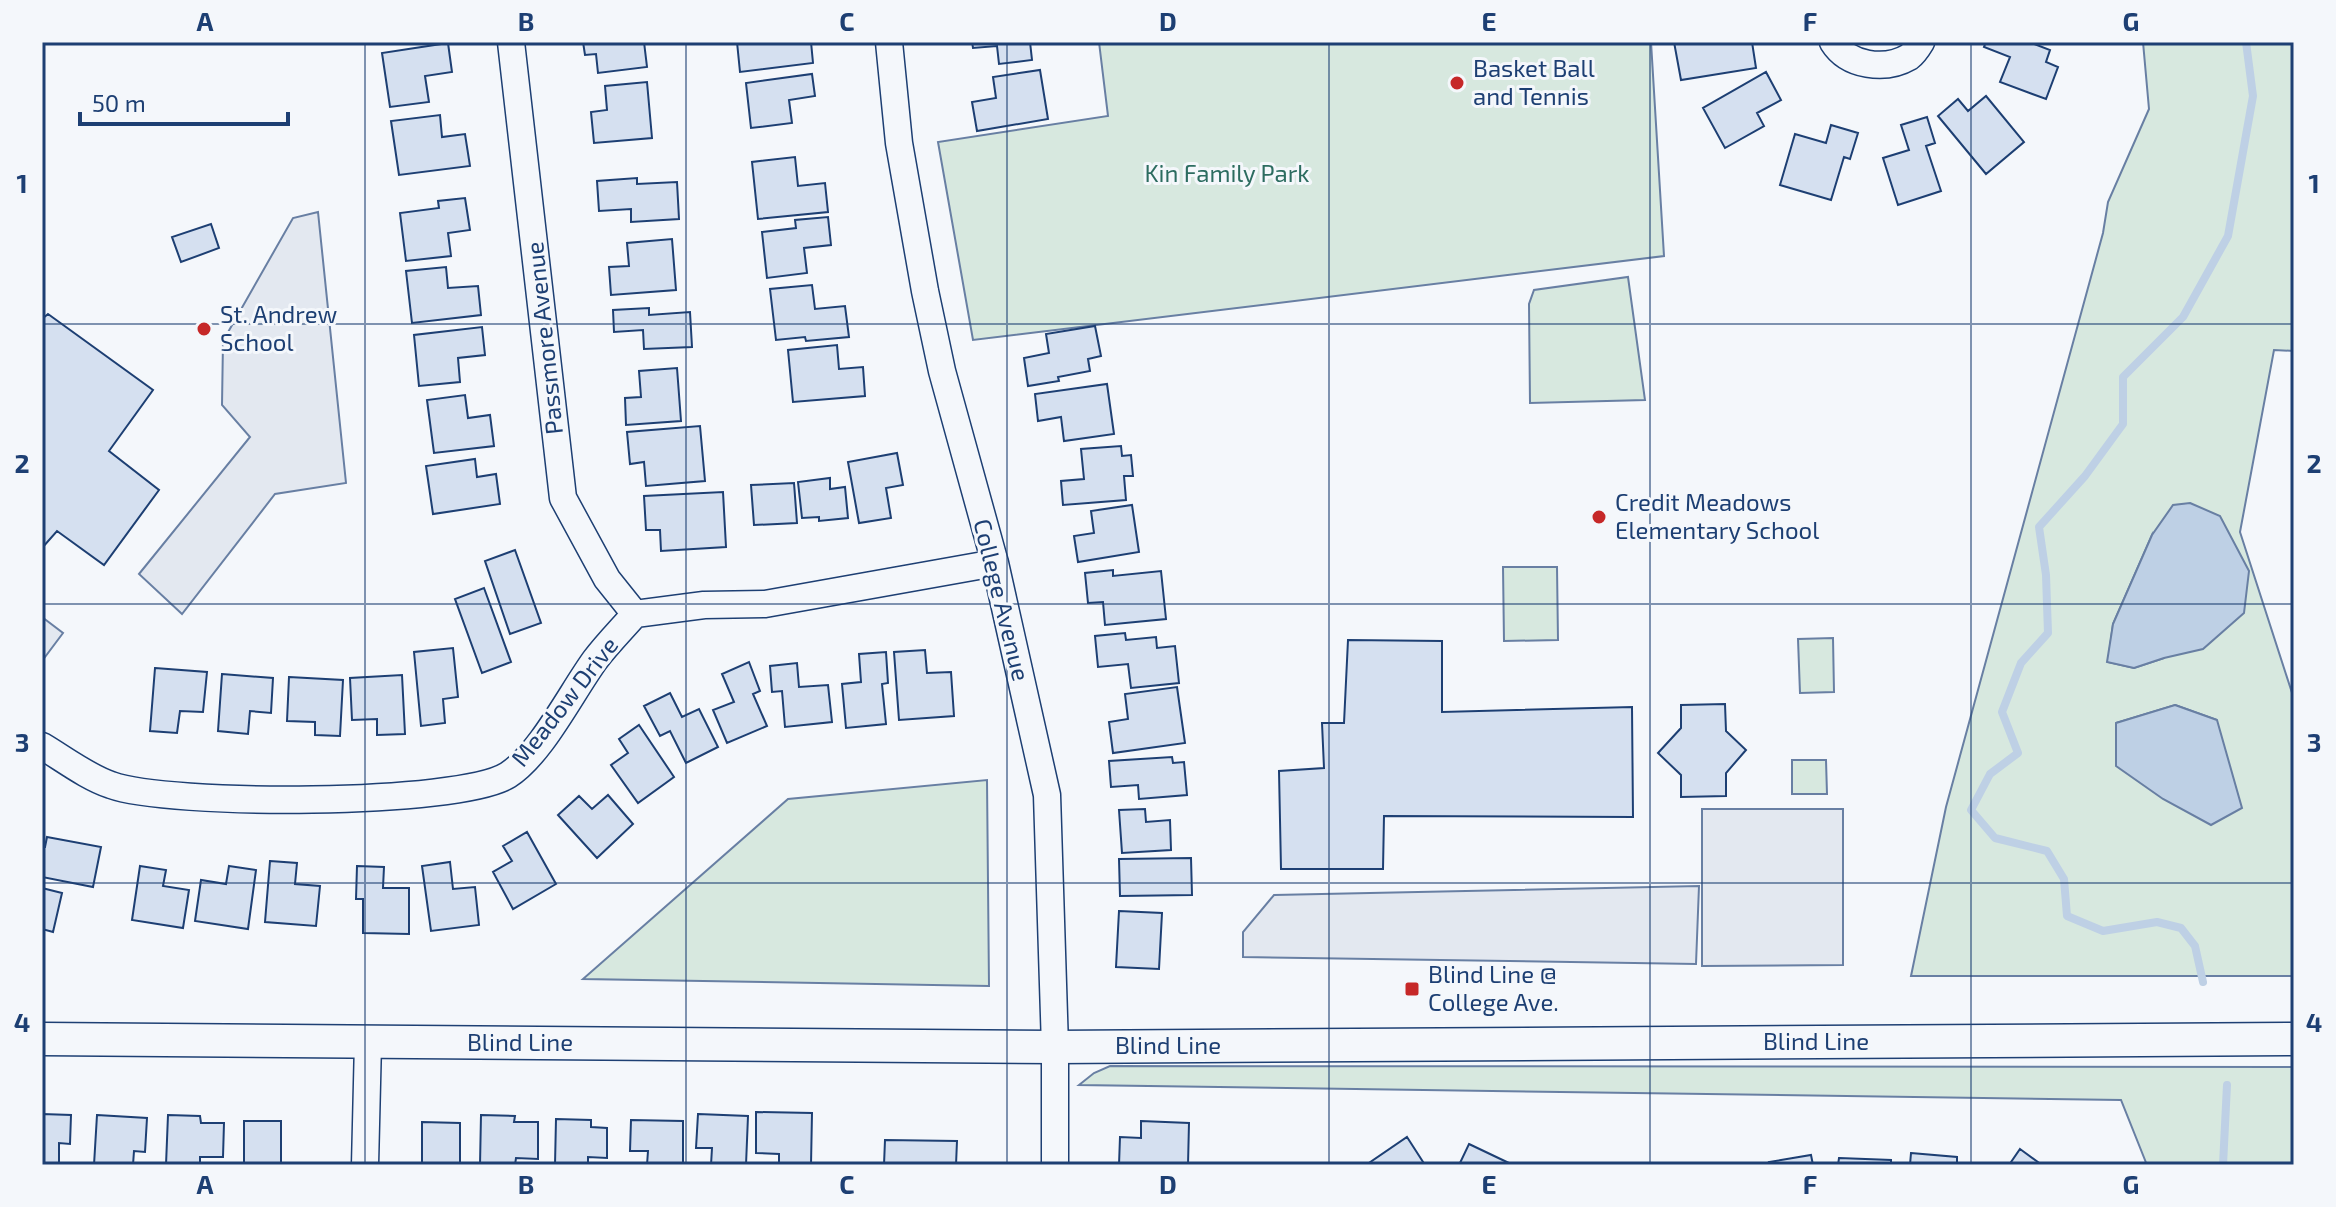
<svg xmlns="http://www.w3.org/2000/svg" width="2336" height="1207" font-family="'Exo 2',sans-serif">
  <rect width="100%" height="100%" fill="#f4f7fb"/>
  <path fill="#d7e8df" stroke="#687fa3" stroke-width="2" fill-rule="evenodd" d="M1099,42H1651L1664,256L973,340L938,142L1108,116Z
    M2143,42H2294V351L2274,350L2240,532L2294,699V976H1911L1946,807L2103,233L2108,202L2149,109ZM2152,535L2164,658L2134,668L2108,662L2113,624ZM2175,705L2217,720L2116,723Z
    M1628,277L1645,400L1530,403L1529,304L1534,290Z
    M1503,567H1557L1558,640L1504,641Z
    M1833,638L1834,692L1800,693L1798,639Z
    M1792,760H1826L1827,794H1792Z
    M987,780L989,986L583,979L788,799Z
    M1110,1066L2294,1067V1165H2147L2121,1100L1079,1085L1094,1073Z"/>
  <path fill="#e3e8f0" stroke="#687fa3" stroke-width="2" d="M318,212L346,483L275,494L182,614L139,574L250,437L222,405L223,341L293,218Z
    M42,617L63,633L42,661Z
    M1702,809H1843V965L1702,966Z
    M1699,886L1696,964L1243,957V932L1274,895Z"/>
  <path fill="#bed0e5" stroke="#687fa3" stroke-width="2" d="M2190,503L2220,516L2249,571L2244,613L2203,649L2164,658L2134,668L2107,662L2113,624L2152,535L2173,505Z
    M2175,705L2217,720L2242,808L2211,825L2163,799L2116,766V723Z"/>
  <g fill="none" stroke-linecap="round" stroke-linejoin="round">
    <path stroke="#bed0e5" stroke-width="8" d="M2203,982L2195,946L2181,928L2157,922L2103,931L2067,916L2064,879L2047,851L1995,838L1971,810L1990,774L2018,753L2002,712L2021,663L2048,633L2046,575L2039,527L2085,476L2123,424V377L2183,317L2228,236L2253,96L2246,42
      M2223,1165L2227,1085"/>
  </g>
  <path fill="#d5e0f0" stroke="#1d3f73" stroke-width="2" d="M583,42H644L647,67L598,73L596,54L585,55Z
    M737,42H811L813,63L740,72Z
    M972,42H1030L1032,60L999,64L997,46L973,48Z
    M1674,42H1752L1756,68L1681,80Z
    M1986,42H2029L2050,50L2046,62L2058,67L2046,99L2000,82L2010,57L1984,47Z
    M448,43L452,72L425,76L429,102L390,107L382,53Z
    M1040,70L1048,119L977,131L972,102L996,98L993,77Z
    M1766,72L1781,100L1757,113L1764,126L1725,148L1703,108Z
    M812,74L815,96L789,100L792,123L751,128L746,83Z
    M647,82L652,138L594,143L591,112L607,110L605,86Z
    M1986,96L2024,142L1986,174L1938,116L1958,99L1968,111Z
    M440,115L442,137L465,134L470,166L399,175L391,121Z
    M1927,117L1935,143L1926,146L1941,191L1898,205L1883,158L1909,150L1901,125Z
    M1831,125L1858,133L1850,159L1844,157L1831,200L1780,185L1795,134L1826,143Z
    M795,157L798,186L825,183L828,212L758,219L752,162Z
    M637,178V184L677,182L679,219L631,222V209L599,211L597,181Z
    M465,198L470,230L448,233L451,256L406,261L400,213L439,208L438,201Z
    M828,217L831,245L804,248L807,273L767,278L762,232L796,228L795,220Z
    M211,224L219,248L181,262L172,237Z
    M672,239L676,290L611,295L609,267L629,266L627,243Z
    M446,267L448,288L478,286L481,315L412,323L406,271Z
    M812,285L815,309L845,306L849,337L806,341L805,337L776,340L770,289Z
    M649,308V315L690,312L692,347L644,349L643,330L614,332L613,310Z
    M48,314L153,390L109,451L159,490L104,565L57,531L42,548V319Z
    M1095,326L1101,356L1088,359L1090,371L1058,377L1059,381L1028,386L1024,358L1049,353L1046,334Z
    M482,327L485,355L458,358L460,382L419,386L414,335Z
    M837,345L839,369L863,367L865,396L793,402L788,350Z
    M677,368L681,421L626,425L625,398L641,397L639,371Z
    M1107,384L1114,434L1064,441L1061,417L1038,421L1035,394Z
    M465,395L468,418L490,415L494,446L434,453L427,400Z
    M700,426L705,481L646,486L644,462L630,464L627,432Z
    M1121,446L1122,456L1131,455L1133,476H1124L1126,500L1063,505L1061,481L1084,479L1081,449Z
    M897,453L903,485L886,488L891,518L859,523L848,462Z
    M475,459L477,477L496,474L500,504L433,514L426,466Z
    M830,478V489L845,487L848,518L819,521V517L802,518L798,482Z
    M794,483L797,523L754,525L751,485Z
    M723,492L726,547L661,551L660,530H646L644,496Z
    M1132,505L1139,552L1078,562L1074,536L1094,533L1091,511Z
    M515,550L541,623L510,634L485,561Z
    M1113,570V576L1161,571L1166,619L1105,625L1103,602L1088,603L1085,573Z
    M484,588L511,662L482,673L455,599Z
    M1125,633L1126,640L1156,637L1157,648L1175,646L1179,683L1131,688L1128,664L1098,667L1095,636Z
    M1348,640L1442,641V712L1632,707L1633,817L1384,816L1383,869H1281L1279,771L1324,768L1322,723H1344Z
    M453,648L458,697L443,699L445,723L421,726L414,652Z
    M925,650L927,673L951,672L954,716L899,720L894,652Z
    M886,652L888,683L882,684L886,724L846,728L842,684L861,682L859,654Z
    M749,662L760,691L753,694L767,726L727,743L713,710L734,702L722,674Z
    M797,663L799,687L828,685L832,722L785,727L782,691L772,692L770,666Z
    M155,668L207,672L203,712L180,711L177,733L150,731Z
    M222,674L273,678L271,713L250,711L248,734L218,731Z
    M402,675L405,734L377,735V719L352,720L350,678Z
    M289,677L343,680L340,736L315,735V722L287,721Z
    M1177,687L1185,743L1113,753L1109,722L1128,719L1125,694Z
    M670,693L682,717L699,709L718,747L686,763L670,731L660,736L644,706Z
    M1725,704L1726,731L1746,750L1726,773V796L1681,797V775L1658,753L1681,728V705Z
    M639,725L674,777L638,803L611,765L628,753L619,739Z
    M1172,757L1173,763L1184,762L1187,795L1139,799L1138,785L1111,787L1109,761Z
    M608,795L633,824L597,858L558,815L579,796L592,809Z
    M1145,809L1146,822L1170,820L1171,850L1122,853L1119,810Z
    M527,832L556,884L513,909L493,872L512,861L503,846Z
    M47,837L101,847L93,887L42,877V847H45Z
    M1191,858L1192,895L1120,896L1119,859Z
    M270,861L297,863L295,884L320,886L316,926L265,922Z
    M450,862L453,889L475,887L479,925L431,931L422,866Z
    M140,866L166,870L163,886L189,890L183,928L132,920Z
    M229,866L256,870L248,929L195,921L201,880L226,884Z
    M357,866L384,867L383,888H409V934L363,933V899H356Z
    M42,888L62,893L53,932L42,929Z
    M1119,911L1162,913L1159,969L1116,967Z
    M756,1112L812,1113L811,1165H779V1154L756,1153Z
    M42,1114L71,1115L70,1144L59,1143V1165H42Z
    M698,1114L748,1116L746,1165H711L712,1148H696Z
    M97,1115L147,1118L145,1152L134,1151L133,1165H94Z
    M168,1115L200,1116L201,1123H224L223,1157H200V1165H166Z
    M481,1115L515,1116L514,1122H538V1159L516,1158L515,1165H480Z
    M556,1119L591,1120V1127L607,1128V1158L588,1157V1165H555Z
    M631,1120L683,1121V1165H647L648,1151H630Z
    M244,1121H281V1165H244Z
    M1141,1121L1189,1123L1188,1165H1119L1120,1137L1141,1138Z
    M422,1122L460,1123V1165H422Z
    M1407,1137L1425,1165H1366Z
    M885,1140L957,1141L956,1165H884Z
    M1469,1144L1511,1164V1165H1459Z
    M2020,1149L2042,1165H2009Z
    M1911,1153L1957,1157V1165H1910Z
    M1811,1155L1813,1165H1770L1769,1162Z
    M1839,1158L1891,1160V1165H1838Z"/>
  <g fill="none" stroke-linecap="round" stroke-linejoin="round">
    <g stroke="#1d3f73" stroke-width="29">
      <path id="minor" d="M511,42L563,498L607,579L635,614
        M889,42L899,143L925,291L942,371L995,563L1047,795L1055,1047V1165
        M1833,42C1848,66 1885,71 1909,57C1913,54 1918,47 1921,42
        M42,746C64,759 87,777 111,785C168,806 459,806 508,775C541,754 571,693 595,660C607,644 622,629 635,614L704,605L765,604L995,563
        M365,1165L368,1042"/>
    </g>
    <g stroke="#1d3f73" stroke-width="35">
      <path id="tertiary" d="M42,1039L1055,1047L2294,1039"/>
    </g>
    <use href="#minor" stroke="#f4f7fb" stroke-width="26"/>
    <use href="#tertiary" stroke="#f4f7fb" stroke-width="32"/>
  </g>
  <path fill="none" stroke="#1d3f73" stroke-width="2" stroke-opacity="0.55" d="M365,42V1165M686,42V1165M1007,42V1165M1329,42V1165M1650,42V1165M1971,42V1165M42,324H2294M42,604H2294M42,883H2294"/>
  <g fill="#c62828" stroke="#f4f7fb" stroke-width="3">
    <circle cx="1457" cy="83" r="8"/>
    <circle cx="204" cy="329" r="8"/>
    <circle cx="1599" cy="517" r="8"/>
    <rect x="1404" y="981" width="16" height="16" rx="4"/>
  </g>
  <g text-anchor="middle" stroke-width="6" stroke-linejoin="round" paint-order="stroke">
    <g font-size="24" fill="#1d3f73" stroke="#f4f7fb" text-anchor="start">
      <text x="1473" y="77">Basket Ball<tspan x="1473" dy="28">and Tennis</tspan></text>
      <text x="220" y="323">St. Andrew<tspan x="220" dy="28">School</tspan></text>
      <text x="1615" y="511">Credit Meadows<tspan x="1615" dy="28">Elementary School</tspan></text>
      <text x="1428" y="983">Blind Line @<tspan x="1428" dy="28">College Ave.</tspan></text>
    </g>
    <g font-size="24" fill="#2c6c60" stroke="#f4f7fb">
      <text x="1227" y="182">Kin Family Park</text>
    </g>
    <g font-size="24" fill="#1d3f73" stroke="#f4f7fb">
      <text transform="translate(545 338) rotate(-96)" y="8">Passmore Avenue</text>
      <text transform="translate(1001 600) rotate(76)" y="8">College Avenue</text>
      <text transform="translate(565 702) rotate(-52)" y="8">Meadow Drive</text>
      <text x="1816" y="1050">Blind Line</text>
      <text x="520" y="1051">Blind Line</text>
      <text x="1168" y="1054">Blind Line</text>
    </g>
  </g>
  <rect width="2336" height="1207" fill="none" stroke="#f4f7fb" stroke-width="88"/>
  <path d="M80 112v12h208v-12" fill="none" stroke="#1d3f73" stroke-width="4"/>
  <text x="92" y="112" font-size="24" fill="#1d3f73" stroke="#f4f7fb" stroke-width="6" paint-order="stroke">50 m</text>
  <rect x="44" y="44" width="2248" height="1119" fill="none" stroke="#1d3f73" stroke-width="3"/>
  <g font-size="26" text-anchor="middle" font-weight="bold" fill="#1d3f73">
    <text x="205" y="31">A</text>
    <text x="526" y="31">B</text>
    <text x="847" y="31">C</text>
    <text x="1168" y="31">D</text>
    <text x="1489" y="31">E</text>
    <text x="1810" y="31">F</text>
    <text x="2131" y="31">G</text>
    <text x="22" y="193">1</text>
    <text x="2314" y="193">1</text>
    <text x="22" y="473">2</text>
    <text x="2314" y="473">2</text>
    <text x="22" y="752">3</text>
    <text x="2314" y="752">3</text>
    <text x="22" y="1032">4</text>
    <text x="2314" y="1032">4</text>
    <text x="205" y="1194">A</text>
    <text x="526" y="1194">B</text>
    <text x="847" y="1194">C</text>
    <text x="1168" y="1194">D</text>
    <text x="1489" y="1194">E</text>
    <text x="1810" y="1194">F</text>
    <text x="2131" y="1194">G</text>
  </g>
</svg>
